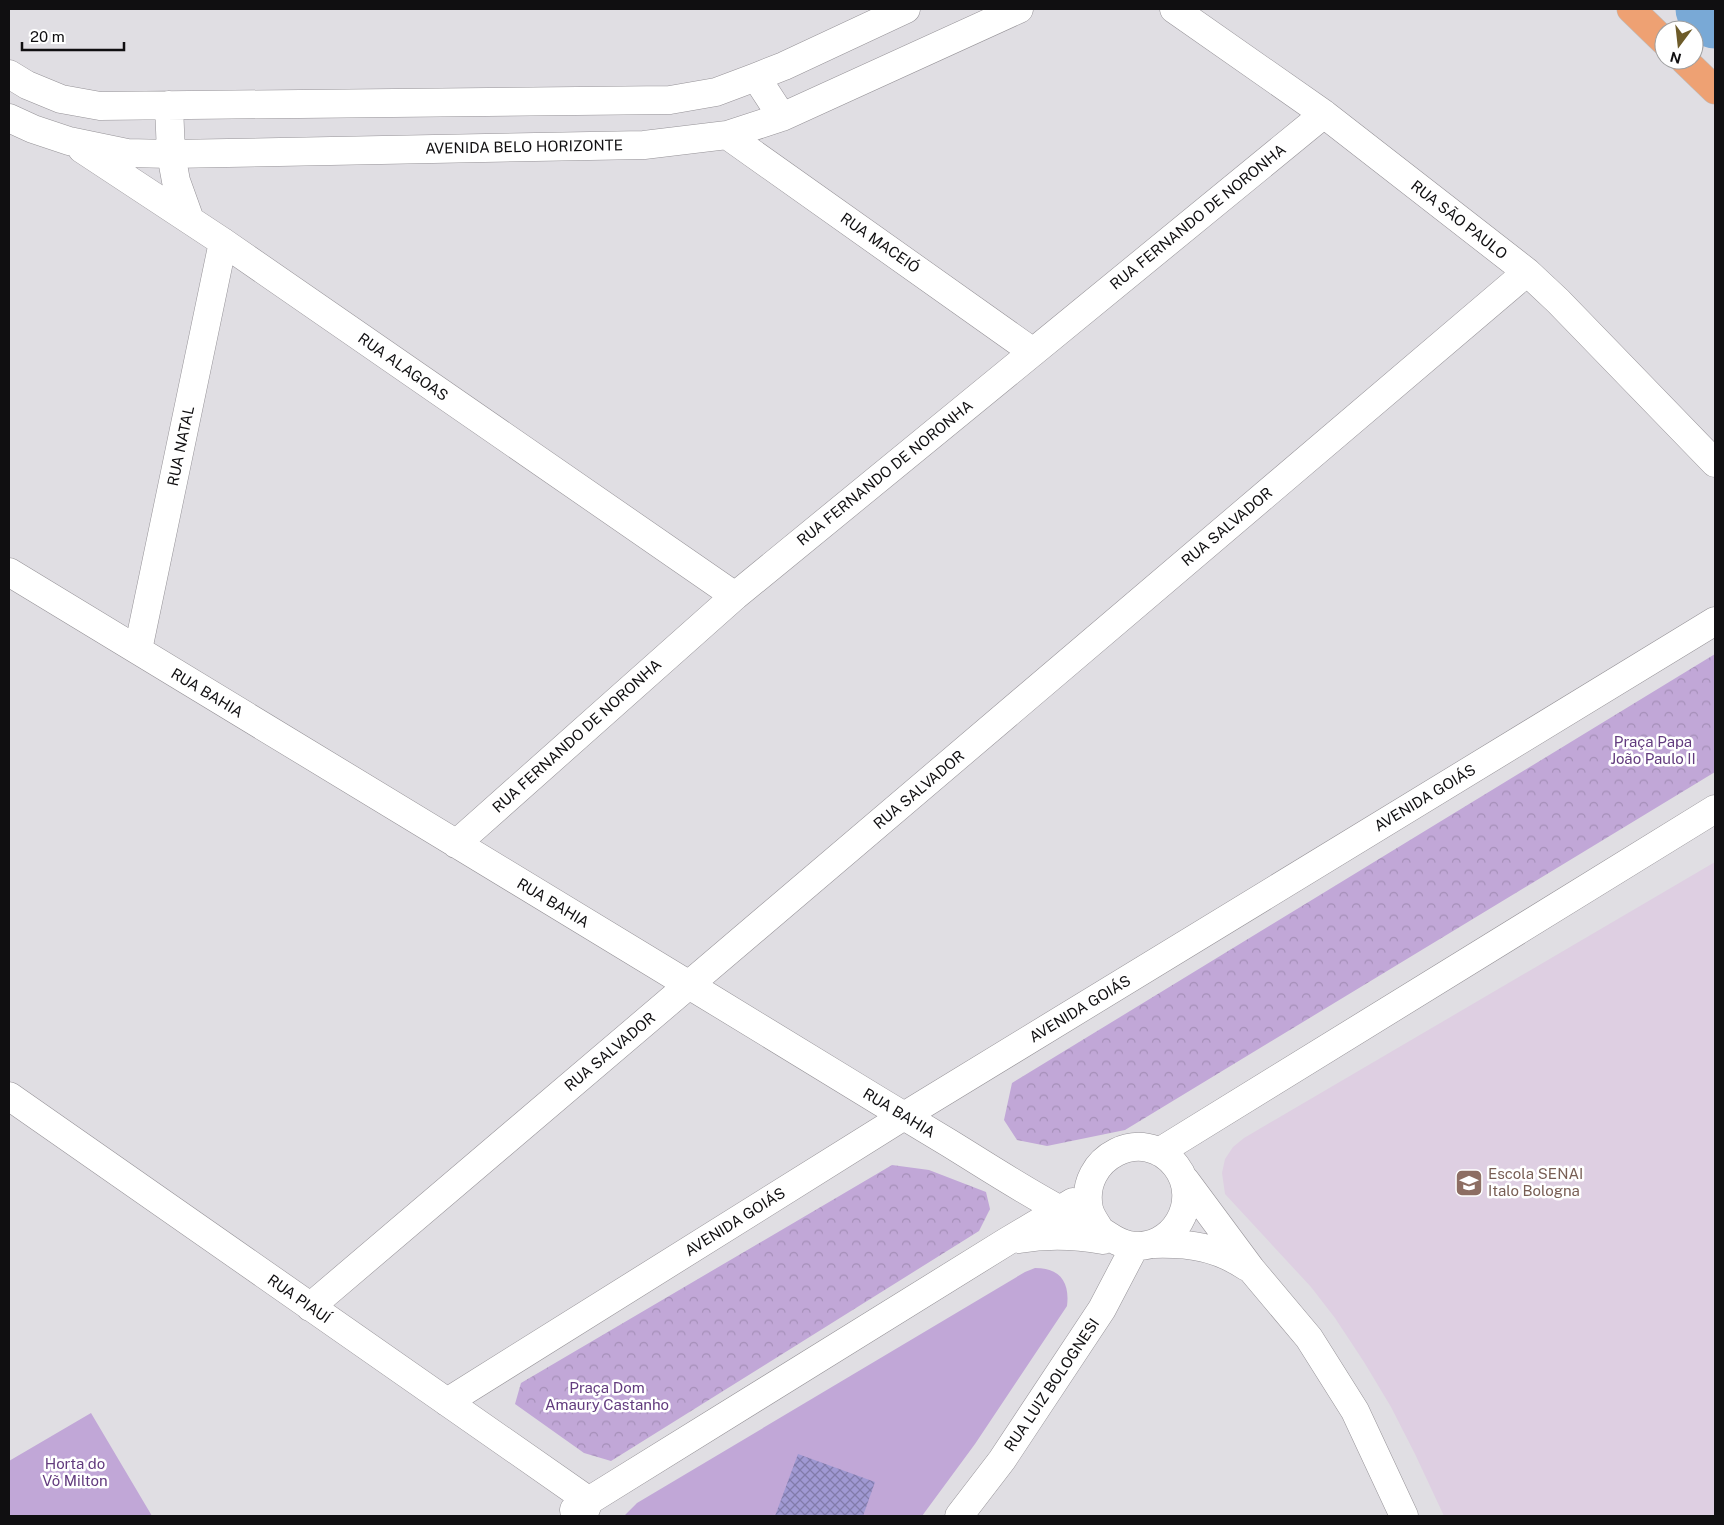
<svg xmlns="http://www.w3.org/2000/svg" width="1724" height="1525" font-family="'Public Sans',sans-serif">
  <defs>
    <pattern id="park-crowns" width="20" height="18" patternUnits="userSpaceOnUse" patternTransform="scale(1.25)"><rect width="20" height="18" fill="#c1a7d7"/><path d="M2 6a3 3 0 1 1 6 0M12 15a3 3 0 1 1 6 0" fill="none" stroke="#a58fb8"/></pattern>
    <pattern id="building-cross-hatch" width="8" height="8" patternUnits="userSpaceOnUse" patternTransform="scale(1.25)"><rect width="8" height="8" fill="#a099d3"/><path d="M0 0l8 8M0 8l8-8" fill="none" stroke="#817baa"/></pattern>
  </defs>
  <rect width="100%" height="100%" fill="#e0dee3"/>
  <path fill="#decfe2" d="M1715,862V1516H1444L1415,1454L1391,1407L1364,1362L1335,1318L1311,1287L1225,1194L1222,1173L1225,1159L1233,1147L1244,1138Z"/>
  <path fill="#c1a7d7" d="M1035,1268C1060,1268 1070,1282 1067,1306L975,1444L922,1516H624L637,1503L1025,1272Z
    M91,1413L152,1516H9V1461Z"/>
  <path fill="url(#park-crowns)" d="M1715,654V772L1125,1130L1047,1146L1017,1140L1004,1120L1012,1083Z
    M892,1165L929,1170L986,1192L990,1209L979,1231L611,1461L584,1453L515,1404L521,1383Z"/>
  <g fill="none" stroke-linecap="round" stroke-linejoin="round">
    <path stroke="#79a9d6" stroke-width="61" d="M1706,9L1715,18"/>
  </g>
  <path fill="url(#building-cross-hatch)" d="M798,1454L875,1482L863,1516H775Z"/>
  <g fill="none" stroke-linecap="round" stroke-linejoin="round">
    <g stroke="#959297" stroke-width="29">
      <path id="minor" d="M1174,9L1324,114L1527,272L1558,301L1715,463
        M9,74L27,85L61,99L100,106L670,100L716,92L756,77L784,66L906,9
        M756,77L782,117
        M169,105L171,154L176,181L190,220
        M9,118L33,129L69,141L127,153L171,154L644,145L727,135L782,117L1019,9
        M727,135L1033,352
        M82,149L223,242L735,596
        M9,572C240,713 472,853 704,994C786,1044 867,1094 949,1143C988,1167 1026,1192 1066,1213C1078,1219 1090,1224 1101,1231C1111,1237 1117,1243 1129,1245C1173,1253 1203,1201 1176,1166C1144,1124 1078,1157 1089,1209C1091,1217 1096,1223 1100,1230
        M138,650L223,242
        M456,844L735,596L1324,114
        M9,1096L589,1501L583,1516
        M1159,1152L1715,809
        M1185,1180L1251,1269L1309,1338L1355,1411L1404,1516
        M1019,1239C1048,1234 1075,1235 1103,1240
        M1154,1244C1190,1243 1217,1247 1247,1267
        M310,1307L1527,272
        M447,1402L904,1116L1715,621
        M574,1510L1006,1242L1073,1202
        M959,1516L1002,1460L1102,1309L1135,1246"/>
    </g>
    <g stroke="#bcbcbc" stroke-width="29">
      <path id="major" d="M1631,9L1664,41
        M1684,60L1715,90"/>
    </g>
    <use href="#minor" stroke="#fff" stroke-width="28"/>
    <use href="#major" stroke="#eea173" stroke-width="28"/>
  </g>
  <defs>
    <g id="university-square" transform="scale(1.4375)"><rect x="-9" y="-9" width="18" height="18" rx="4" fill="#8d6e63" stroke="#fff"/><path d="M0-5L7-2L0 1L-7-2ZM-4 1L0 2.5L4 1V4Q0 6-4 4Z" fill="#fff"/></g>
  </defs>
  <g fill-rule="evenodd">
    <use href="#university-square" x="1469" y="1183"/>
  </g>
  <g text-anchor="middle" stroke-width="5" stroke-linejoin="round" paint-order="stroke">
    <g font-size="15" fill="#100f11" stroke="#fff">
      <text transform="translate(524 147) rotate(-1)" y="5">AVENIDA BELO HORIZONTE</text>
      <text transform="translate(1198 217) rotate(-39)" y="5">RUA FERNANDO DE NORONHA</text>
      <text transform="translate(1459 220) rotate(38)" y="5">RUA SÃO PAULO</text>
      <text transform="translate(880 243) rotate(35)" y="5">RUA MACEIÓ</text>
      <text transform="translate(403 367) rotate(35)" y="5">RUA ALAGOAS</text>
      <text transform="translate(181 446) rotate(-78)" y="5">RUA NATAL</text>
      <text transform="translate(885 473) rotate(-39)" y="5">RUA FERNANDO DE NORONHA</text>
      <text transform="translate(1227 527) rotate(-40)" y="5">RUA SALVADOR</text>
      <text transform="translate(207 693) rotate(31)" y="5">RUA BAHIA</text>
      <text transform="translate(577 736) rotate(-42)" y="5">RUA FERNANDO DE NORONHA</text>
      <text transform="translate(919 790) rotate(-40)" y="5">RUA SALVADOR</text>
      <text transform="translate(1425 798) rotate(-31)" y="5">AVENIDA GOIÁS</text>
      <text transform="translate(553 903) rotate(31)" y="5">RUA BAHIA</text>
      <text transform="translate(1080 1009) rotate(-31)" y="5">AVENIDA GOIÁS</text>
      <text transform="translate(610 1052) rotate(-40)" y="5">RUA SALVADOR</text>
      <text transform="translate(899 1113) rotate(31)" y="5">RUA BAHIA</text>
      <text transform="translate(735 1222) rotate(-32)" y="5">AVENIDA GOIÁS</text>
      <text transform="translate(299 1299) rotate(35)" y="5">RUA PIAUÍ</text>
      <text transform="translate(1052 1385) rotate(-56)" y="5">RUA LUIZ BOLOGNESI</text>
    </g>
    <g font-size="15" fill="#623b7e" stroke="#fff">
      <text x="1653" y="747">Praça Papa<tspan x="1653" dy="17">João Paulo II</tspan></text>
      <text x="607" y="1393">Praça Dom<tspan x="607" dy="17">Amaury Castanho</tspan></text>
      <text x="75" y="1469">Horta do<tspan x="75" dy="17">Võ Milton</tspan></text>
    </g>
    <g font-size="15" fill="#785e54" stroke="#fff" text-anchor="start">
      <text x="1488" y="1179">Escola SENAI<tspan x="1488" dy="17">Italo Bologna</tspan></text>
    </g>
  </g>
  <rect width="1724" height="1525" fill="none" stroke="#100f11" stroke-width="20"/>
  <g transform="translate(1679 45) rotate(195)"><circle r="24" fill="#ffffff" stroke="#9f9fa0"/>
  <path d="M0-4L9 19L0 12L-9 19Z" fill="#6d5b29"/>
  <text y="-8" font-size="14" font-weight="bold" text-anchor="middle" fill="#100f11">N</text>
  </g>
  <path d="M22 42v8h102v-8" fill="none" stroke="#100f11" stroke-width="2.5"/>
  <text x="30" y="42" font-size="15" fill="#100f11" stroke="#ffffff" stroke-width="4" paint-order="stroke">20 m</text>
</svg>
